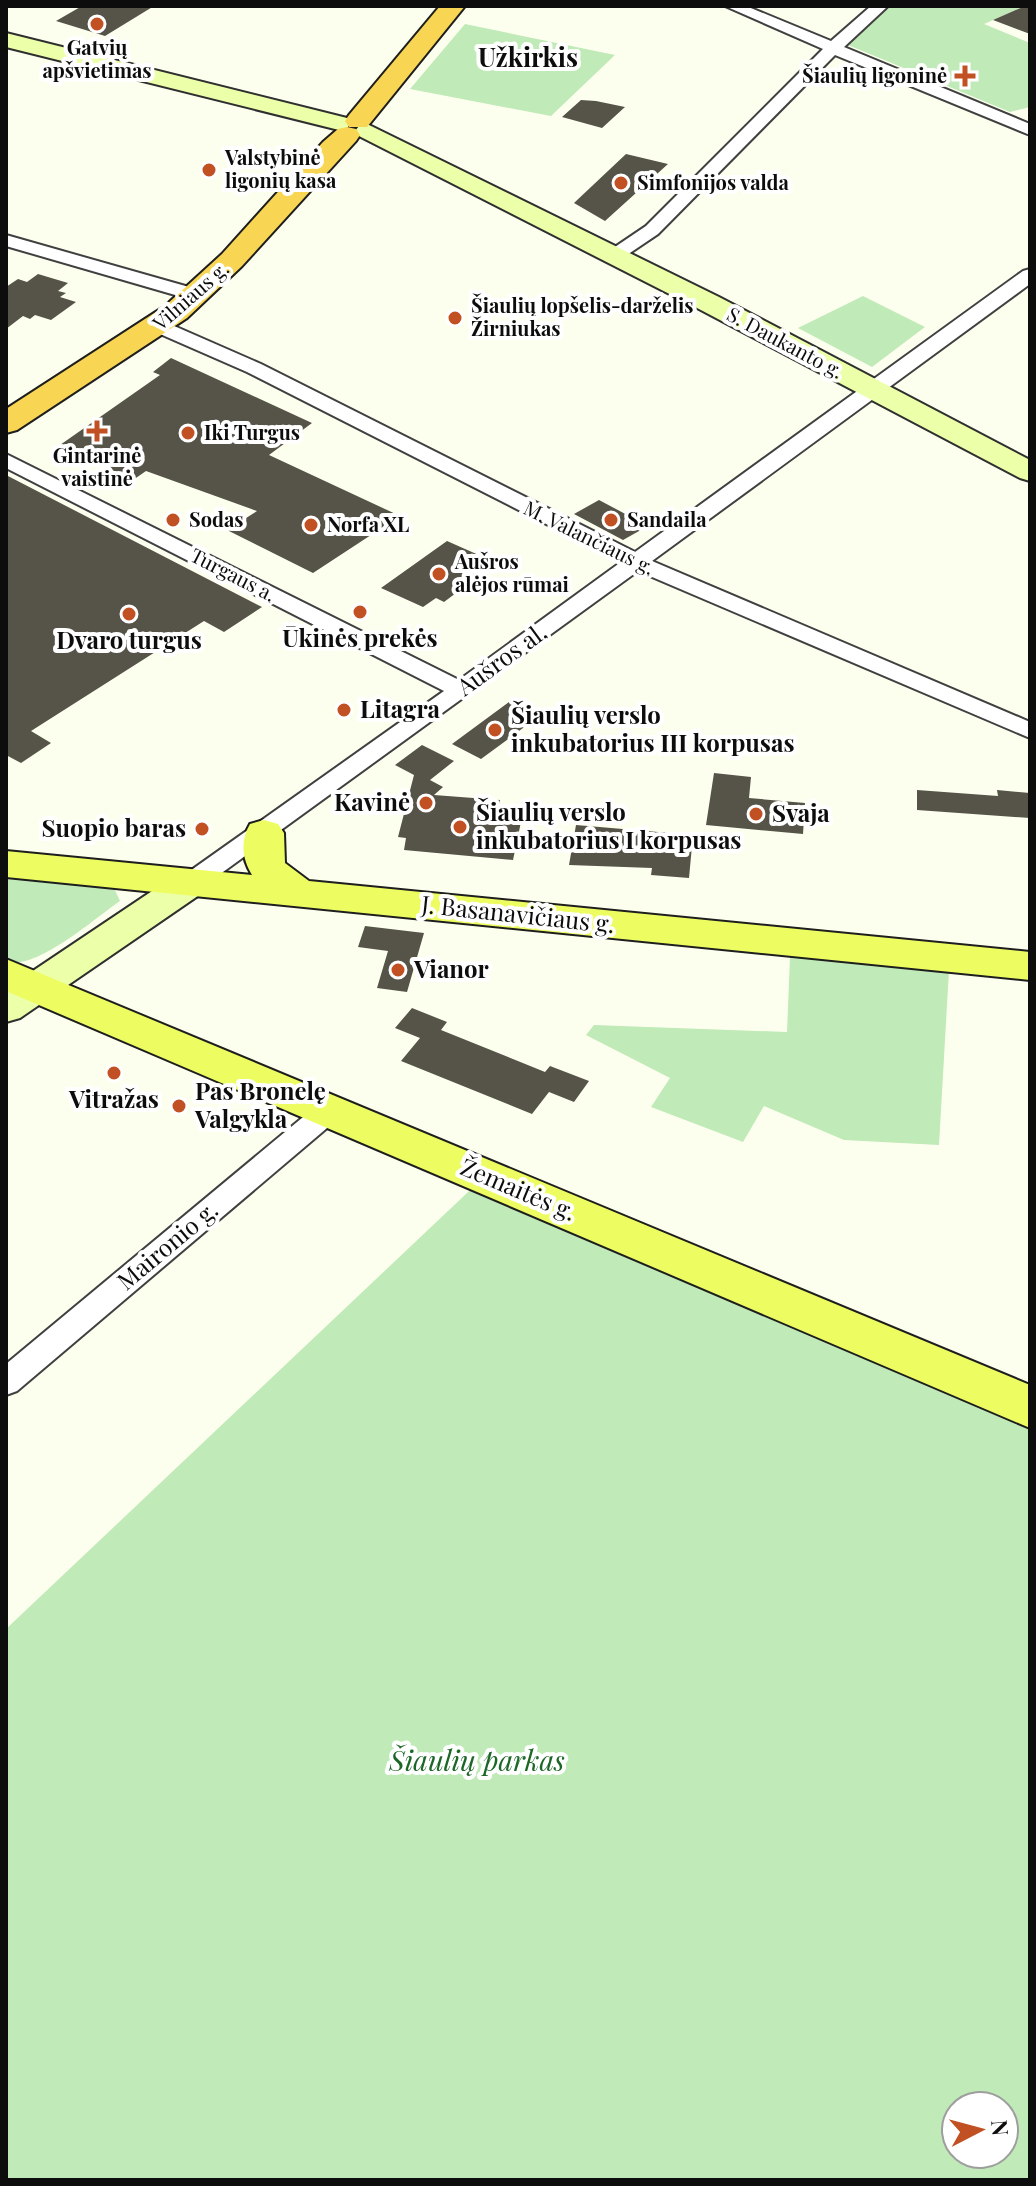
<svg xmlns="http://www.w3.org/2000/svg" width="1036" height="2186" font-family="'Playfair Display',serif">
  <rect width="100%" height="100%" fill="#fdffee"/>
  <path fill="#c0eab7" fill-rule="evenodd" d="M891,6H1025L984,24L1030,43V107L1010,112L848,45Z
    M465,24L615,55L551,116L410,89Z
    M863,296L925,327L872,367L798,328Z
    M6,876L114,888L120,901C95,918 35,972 6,961Z
    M790,957L949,970L939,1145L844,1140L764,1106L743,1142L651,1107L670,1078L586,1035L594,1025L787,1032Z
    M485,1176L1030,1407V2180H6V1629ZM956,2106H1004V2154H956Z"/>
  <path fill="#565349" d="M82,6H154L105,36L56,21Z
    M1025,6H1030V34L993,20Z
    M581,100L596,101L625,107L602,128L562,117Z
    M626,154L668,164L605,221L574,203Z
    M38,274L68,283L58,291L66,293L60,297L76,302L51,320L35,315L30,319L23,316L6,329V287L18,279L27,282Z
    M171,358L312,423L269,455L400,516L313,573L227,530L257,511L146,471L133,480L60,445L160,375L153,372Z
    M6,475L262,607L224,632L204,621L31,731L51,743L21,763L6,755Z
    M599,500L648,526L623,540L574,514Z
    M447,541L490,560L474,572L480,575L444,602L436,598L423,607L381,588Z
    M509,702L538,717L481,759L452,744Z
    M422,745L454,761L430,780L443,787L434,795L500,800L497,815L522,817L513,860L404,850L406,838L398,837L414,775L395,765Z
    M714,773L751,777L749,798L805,803L803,834L706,825Z
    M917,790L998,796L997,790L1030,793V818L917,810Z
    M576,825L693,835L689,878L651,875L652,868L569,865Z
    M365,926L424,933L407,992L377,988L388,951L358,947Z
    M412,1008L447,1022L441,1030L545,1072L550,1066L589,1081L574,1102L549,1092L532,1114L401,1061L420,1038L395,1028Z"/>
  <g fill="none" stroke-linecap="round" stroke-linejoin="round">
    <g stroke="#404040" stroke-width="4">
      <path id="street" d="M725,6H746L831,41L871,6H888L844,47L1030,124V135L835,55L658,234L621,259H609L606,255L609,251L646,226L823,49Z
        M6,235L203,291L205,295L196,301L6,246Z
        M1030,269V284L652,561L1030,722V738L638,571L201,888L192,891L183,888L179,882L183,876L444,691L6,468V454L459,680L621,562L247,372L151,330L148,326L151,322H165L261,364L635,552L1023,271Z
        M330,1100L340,1103L344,1110L340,1117L17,1391L6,1395V1364L320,1103Z"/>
    </g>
    <g stroke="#2f2f2f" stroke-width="4">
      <path id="secondary" d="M6,33L347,118L351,123L347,128L339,130L6,47Z
        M367,124L719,297L1030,460V481L1020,478L699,309L359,136L355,131L359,126Z
        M192,870L205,873L210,882L205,891L20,1018L6,1022V989L179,873Z"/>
    </g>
    <g stroke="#1e1e1e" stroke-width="4">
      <path id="primary" d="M264,820L278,824L284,833L285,863L309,881L1030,952V980L6,877V851L252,875C242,859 240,841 250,824Z
        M6,959L1030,1385V1428L6,991Z"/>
    </g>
    <g stroke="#1e1e1e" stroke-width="4">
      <path id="highway" d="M440,6H465L367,127H349L345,121L349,115Z
        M347,127L356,129L360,135L356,141L242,266L187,318L17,430L6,433V409L165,306L222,254L323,142L338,129Z"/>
    </g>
    <use href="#street" fill="#fff" fill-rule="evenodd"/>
    <use href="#secondary" fill="#ecffa9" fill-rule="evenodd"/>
    <use href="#primary" fill="#edfc61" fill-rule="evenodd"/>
    <use href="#highway" fill="#f8d653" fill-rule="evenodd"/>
  </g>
  <g fill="#c15022" stroke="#fff" stroke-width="3">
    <circle cx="97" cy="24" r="8"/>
    <path d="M961 64h8v8h8v8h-8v8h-8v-8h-8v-8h8z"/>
    <circle cx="209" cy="170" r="8"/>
    <circle cx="621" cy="183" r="8"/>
    <circle cx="455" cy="318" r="8"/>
    <path d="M93 419h8v8h8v8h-8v8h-8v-8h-8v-8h8z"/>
    <circle cx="188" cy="433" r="8"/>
    <circle cx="173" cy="520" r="8"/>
    <circle cx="611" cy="520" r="8"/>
    <circle cx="311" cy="525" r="8"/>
    <circle cx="439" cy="574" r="8"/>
    <circle cx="360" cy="612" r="8"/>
    <circle cx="129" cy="614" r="8"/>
    <circle cx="344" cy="710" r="8"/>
    <circle cx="495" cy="730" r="8"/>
    <circle cx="426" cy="803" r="8"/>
    <circle cx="756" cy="814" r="8"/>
    <circle cx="460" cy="827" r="8"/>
    <circle cx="202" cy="829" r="8"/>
    <circle cx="398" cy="970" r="8"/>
    <circle cx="114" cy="1073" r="8"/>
    <circle cx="179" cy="1106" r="8"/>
  </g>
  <g text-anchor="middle" stroke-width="8" stroke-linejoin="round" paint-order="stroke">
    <g font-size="20" font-weight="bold" fill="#0d0d0d" stroke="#fff" text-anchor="start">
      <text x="97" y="55" text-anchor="middle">Gatvių<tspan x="97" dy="23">apšvietimas</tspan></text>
      <text x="947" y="83" text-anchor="end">Šiaulių ligoninė</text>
      <text x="225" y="165">Valstybinė<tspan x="225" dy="23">ligonių kasa</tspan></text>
      <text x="637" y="190">Simfonijos valda</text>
      <text x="471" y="313">Šiaulių lopšelis-darželis<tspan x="471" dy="23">Žirniukas</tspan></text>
      <text x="204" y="440">Iki Turgus</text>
      <text x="97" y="463" text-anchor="middle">Gintarinė<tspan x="97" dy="23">vaistinė</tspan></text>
      <text x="189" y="527">Sodas</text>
      <text x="627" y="527">Sandaila</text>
      <text x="327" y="532">Norfa XL</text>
      <text x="455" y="569">Aušros<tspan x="455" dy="23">alėjos rūmai</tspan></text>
    </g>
    <g font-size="20" fill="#0d0d0d" stroke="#fff">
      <text transform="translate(191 296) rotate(-41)" y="7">Vilniaus g.</text>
      <text transform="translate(785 343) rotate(28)" y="7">S. Daukanto g.</text>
      <text transform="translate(589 538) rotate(26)" y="7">M. Valančiaus g.</text>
      <text transform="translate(233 575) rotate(27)" y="7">Turgaus a.</text>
    </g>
    <g font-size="24" font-weight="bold" fill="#0d0d0d" stroke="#fff" text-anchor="start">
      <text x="360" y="647" text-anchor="middle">Ūkinės prekės</text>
      <text x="129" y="649" text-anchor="middle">Dvaro turgus</text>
      <text x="360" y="718">Litagra</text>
      <text x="511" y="724">Šiaulių verslo<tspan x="511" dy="28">inkubatorius III korpusas</tspan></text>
      <text x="410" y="811" text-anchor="end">Kavinė</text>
      <text x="476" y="821">Šiaulių verslo<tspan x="476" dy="28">inkubatorius I korpusas</tspan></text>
      <text x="772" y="822">Svaja</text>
      <text x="186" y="837" text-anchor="end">Suopio baras</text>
      <text x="414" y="978">Vianor</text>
      <text x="195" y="1100">Pas Bronelę<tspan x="195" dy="28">Valgykla</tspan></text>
      <text x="114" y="1108" text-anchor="middle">Vitražas</text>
    </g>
    <g font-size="24" fill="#0d0d0d" stroke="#fff">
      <text transform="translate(502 660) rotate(-36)" y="8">Aušros al.</text>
      <text transform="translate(518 915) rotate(6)" y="8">J. Basanavičiaus g.</text>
      <text transform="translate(518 1190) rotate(23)" y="8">Žemaitės g.</text>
      <text transform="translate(168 1246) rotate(-40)" y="8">Maironio g.</text>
    </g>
    <g font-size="26" font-weight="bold" fill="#0d0d0d" stroke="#fff">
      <text x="528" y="67">Užkirkis</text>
    </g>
    <g font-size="28" font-style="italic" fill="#1c6726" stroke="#fff">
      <text x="477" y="1771">Šiaulių parkas</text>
    </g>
  </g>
  <rect width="1036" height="2186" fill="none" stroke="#0d0d0d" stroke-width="16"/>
  <g transform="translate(980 2130) rotate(84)"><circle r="38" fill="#ffffff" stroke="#9e9e9e" stroke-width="2"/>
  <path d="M0-6L14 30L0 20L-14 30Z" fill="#c15022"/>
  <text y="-12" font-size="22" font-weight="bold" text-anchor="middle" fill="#0d0d0d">N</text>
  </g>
</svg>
